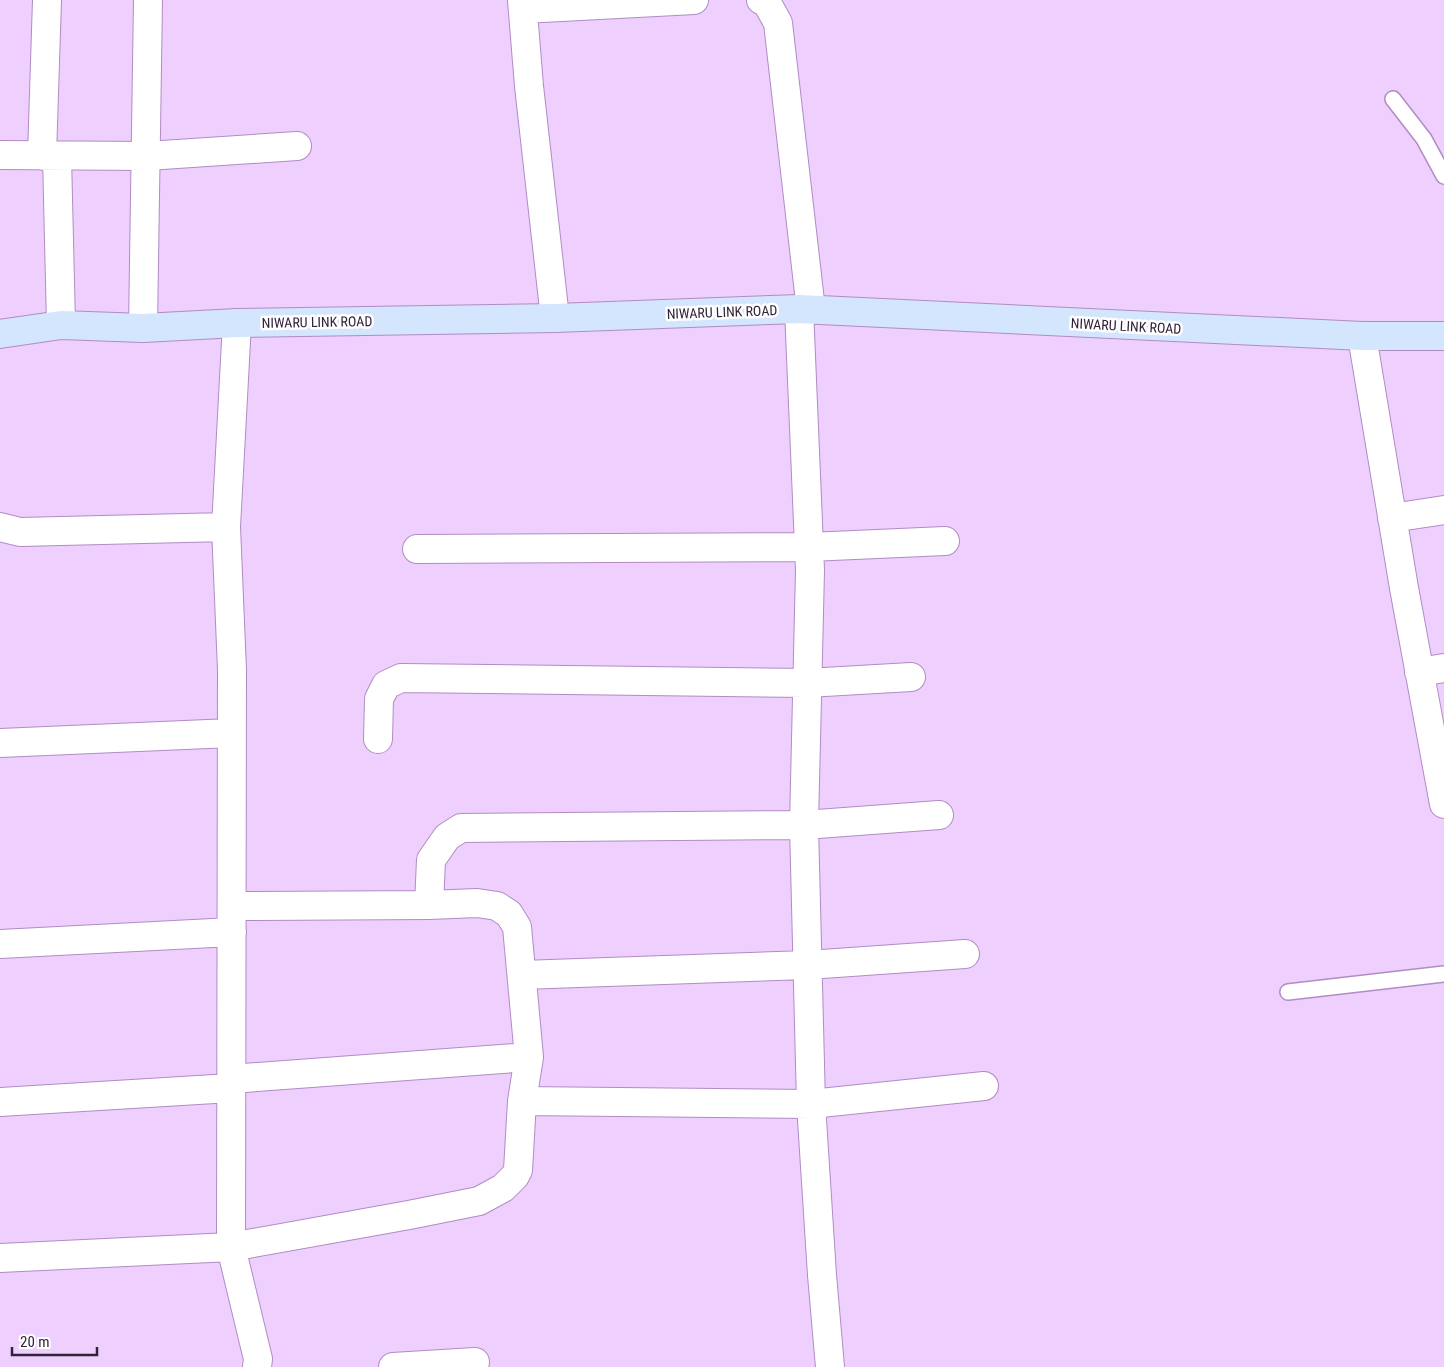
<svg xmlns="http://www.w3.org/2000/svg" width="1444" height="1367" font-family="'Roboto Condensed',sans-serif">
  <rect width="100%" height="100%" fill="#eecffe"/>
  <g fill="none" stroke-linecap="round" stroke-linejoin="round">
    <g stroke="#b18cc3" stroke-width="18">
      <path id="lane" d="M1393,99L1424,139L1444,176
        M1288,992L1444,974"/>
    </g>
    <g stroke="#b18cc3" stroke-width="30">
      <path id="street" d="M522,0L529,86L555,318
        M761,0L767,3L778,23L811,310
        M523,9L694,0
        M0,155L147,156L297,146
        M42,156L47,0
        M57,156L61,325
        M799,309L810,570L804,825L811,1104L822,1275L830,1367
        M143,328L148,0
        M1362,336L1404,588L1444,804
        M1392,518L1444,510
        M0,527L20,532L226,527
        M417,549L809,547L945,541
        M1419,672L1444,668
        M378,739L379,699L386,685L401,678L807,683L911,677
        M0,743L231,733
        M429,905L431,860L447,837L461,828L804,825L939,815
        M232,906L429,905L477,903L497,906L509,914L517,927L529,1057L522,1101L518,1170L515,1176L503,1188L479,1201L409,1215L231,1247L258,1359L257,1367
        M0,944L232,932
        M522,975L808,965L965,954
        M231,1079L529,1057
        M522,1101L811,1104L984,1086
        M0,1102L231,1088
        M0,1258L231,1247L232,670L226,527L237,323
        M393,1367L475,1362"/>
    </g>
    <g stroke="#b18cc3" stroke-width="30">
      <path id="secondary" d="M0,334L61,325L143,328L237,323L555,318L799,309L1362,336H1444"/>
    </g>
    <use href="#lane" stroke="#fff" stroke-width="15"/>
    <use href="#street" stroke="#fff" stroke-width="28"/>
    <use href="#secondary" stroke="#d4e6fd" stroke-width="28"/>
  </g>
  <g text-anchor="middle" stroke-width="5" stroke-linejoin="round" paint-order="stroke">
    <g font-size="14" fill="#312238" stroke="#fefefe">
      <text transform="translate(722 312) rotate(-2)" y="5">NIWARU LINK ROAD</text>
      <text transform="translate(317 322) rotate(-1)" y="5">NIWARU LINK ROAD</text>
      <text transform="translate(1126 326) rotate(3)" y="5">NIWARU LINK ROAD</text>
    </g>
  </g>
  <path d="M12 1347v8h85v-8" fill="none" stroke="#312238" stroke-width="2.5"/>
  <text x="20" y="1347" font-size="15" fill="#312238" stroke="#fefefe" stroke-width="4" paint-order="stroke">20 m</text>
</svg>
